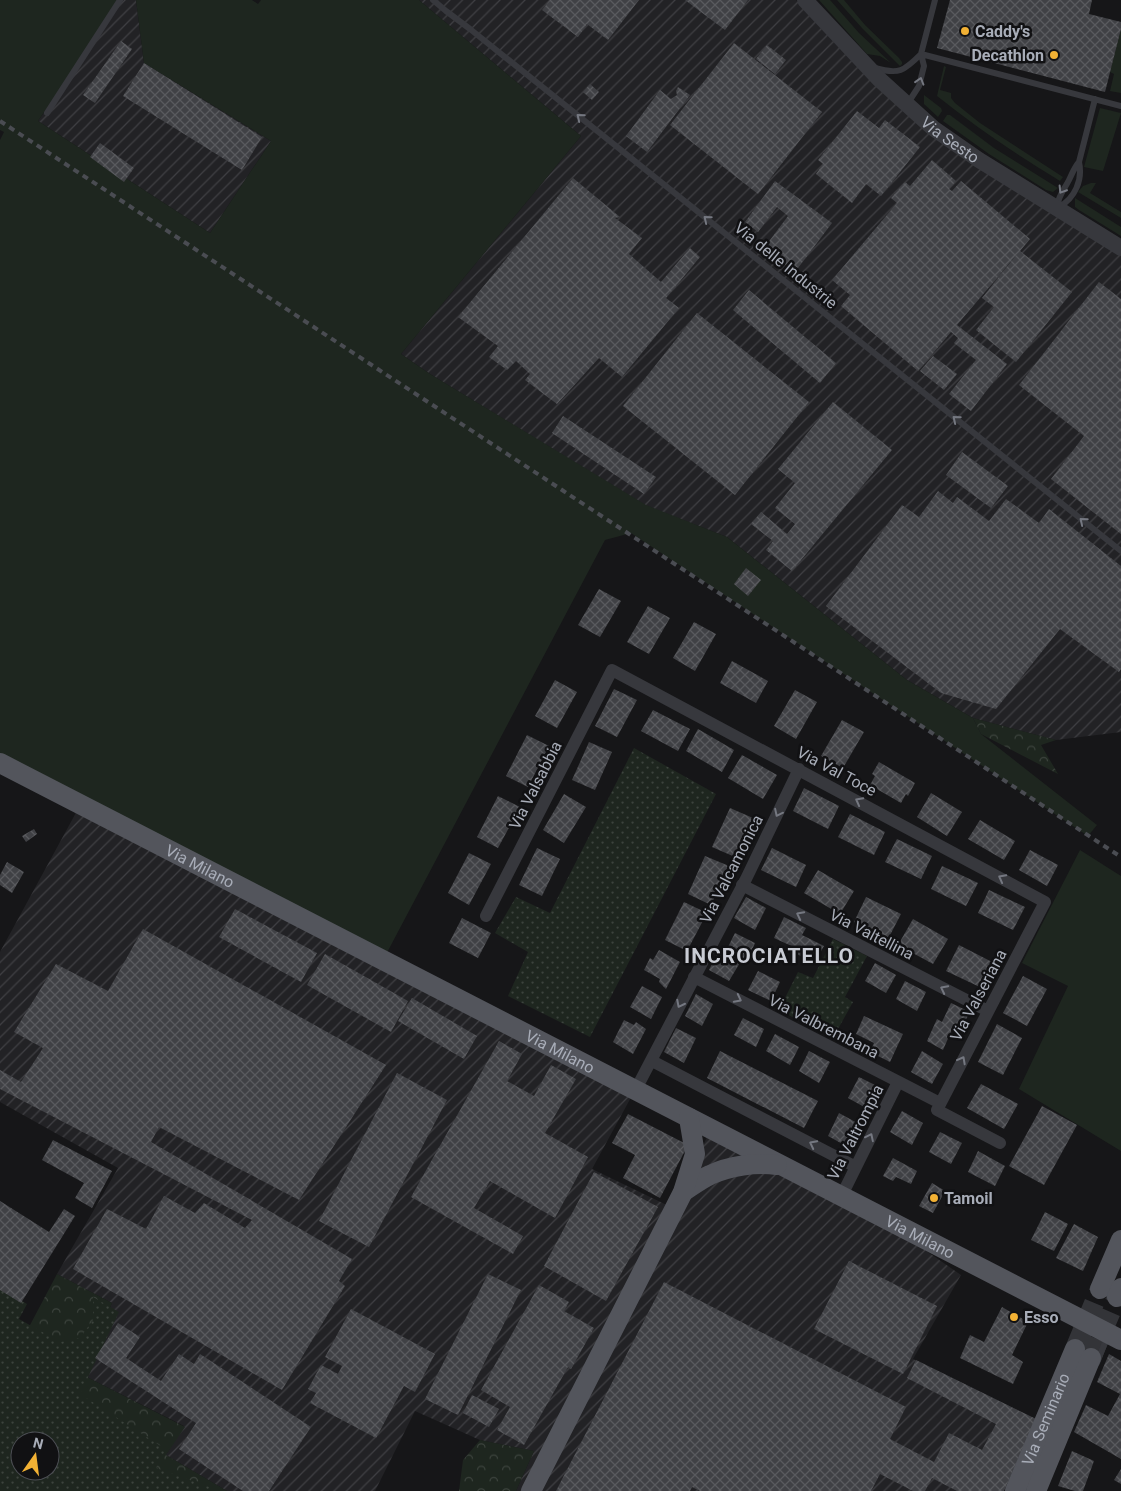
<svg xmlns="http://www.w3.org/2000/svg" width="1121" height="1491" font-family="Roboto,sans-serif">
  <defs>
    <pattern id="industrial-furrows" width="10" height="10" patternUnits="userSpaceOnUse" patternTransform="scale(1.25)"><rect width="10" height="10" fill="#222225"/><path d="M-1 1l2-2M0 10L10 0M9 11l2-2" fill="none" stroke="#3f3f43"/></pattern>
    <pattern id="forest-crowns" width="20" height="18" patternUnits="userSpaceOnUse" patternTransform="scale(1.25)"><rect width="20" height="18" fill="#1e261f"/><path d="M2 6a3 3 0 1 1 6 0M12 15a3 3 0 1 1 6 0" fill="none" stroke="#3c433d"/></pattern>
    <pattern id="park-dots" width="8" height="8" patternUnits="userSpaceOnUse" patternTransform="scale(1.25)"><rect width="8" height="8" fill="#1e261f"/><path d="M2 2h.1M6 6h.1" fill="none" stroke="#3c433d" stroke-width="1.8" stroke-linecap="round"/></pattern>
    <pattern id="building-cross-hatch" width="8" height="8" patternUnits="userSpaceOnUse" patternTransform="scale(1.25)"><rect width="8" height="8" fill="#404145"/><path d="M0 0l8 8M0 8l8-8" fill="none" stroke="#595a5e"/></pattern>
  </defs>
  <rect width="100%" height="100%" fill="#161618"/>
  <path fill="url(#industrial-furrows)" d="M121,0H136L144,63L271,141L210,233L38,121Z
    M419,0H796L930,132L1121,254V732L1056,740L973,718L907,680L727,537L646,506L430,374L401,354L581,136Z
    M78,809L635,1090L592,1169L675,1209L710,1130L867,1210L961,1275L913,1359L1036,1419L1004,1491H516L534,1451L480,1440L415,1411L375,1491H227L166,1455L184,1426L81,1374L112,1303L57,1274L118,1168L0,1102V952Z"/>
  <path fill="#1e261f" d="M0,0H121L38,121L210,233L271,141L144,63L136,0H252L258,4L261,0H419L581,136L401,354L430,374L646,505L727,537L907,680L973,718L981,734L1097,825L1088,836L631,533L605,540L381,964L0,769V140L4,132L0,130Z
    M819,0H830L859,33L891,63L880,56L867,54Z
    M837,0H844L865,25L899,58L902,62V64L900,66L862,28Z
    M1121,29V93L1110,91L1114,74L1110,72Z
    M944,66L946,67L940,90L951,93V98L955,103L980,123L1063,177L1060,181C1017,155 977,128 937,96Z
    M924,95L941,108L942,111L938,117L924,104Z
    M1100,108L1121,113L1103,171L1084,167Z
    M947,115H950L994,148L1058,188L1053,192L1046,190L989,154L943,121Z
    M1091,183H1096L1090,193L1121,212V218L1078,192L1083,186Z
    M1075,198L1121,227V236L1079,210L1075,207Z
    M1080,850L1121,876V1151L1019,1089L1068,986L1022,963Z"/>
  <path fill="url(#forest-crowns)" fill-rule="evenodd" d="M973,718L1056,740L1041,745L1058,774L981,734Z
    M57,1274L112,1303L81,1374L185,1427L166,1455L227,1491H0V1311L29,1327ZM20,1441H50V1471H20Z
    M480,1440L534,1451L516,1491H459L463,1460Z"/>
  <path fill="url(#park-dots)" fill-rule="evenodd" d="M634,748L716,794L590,1037L508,996L528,952L495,933L516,897L550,913Z
    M833,939L867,956L845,997L853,1002L833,1038L779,1010L798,972L813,978Z
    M0,1288L27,1304L19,1319L60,1342L80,1338L93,1320V1297L119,1312L80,1394L167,1450L156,1468L221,1491H0ZM20,1441H50V1471H20Z"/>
  <path fill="url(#building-cross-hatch)" d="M550,0H639L608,40L587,24L578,37L542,10Z
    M685,0H748L725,30Z
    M950,0H1092L1089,14L1121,22V29L1105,92L937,48Z
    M121,41L132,49L95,103L83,95Z
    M734,43L822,112L758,194L670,125Z
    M767,45L786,60L775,74L756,59Z
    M144,63L262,137L242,170L123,96Z
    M590,84L599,92L592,100L583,92Z
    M678,87L690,95L647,152L626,136L660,90L671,99L677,95L676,91Z
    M857,111L879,128L885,120L920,147L881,196L866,184L852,203L816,174L823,164L818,160Z
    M100,143L134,168L124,182L90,157Z
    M932,160L956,181L949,189L952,191L961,181L1030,239L1020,251L1072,292L1016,362L976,330L994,307L982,298L1018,253L957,325L1007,364L971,411L949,394L976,360L954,343L958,338L951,332L918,371L841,306L850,295L832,280L897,203L891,198L905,182L910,186Z
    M573,178L620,217L615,218L642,238L629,254L661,282L690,248L700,257L666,298L679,308L622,377L599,358L557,404L525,380L530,374L516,361L507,370L489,357L498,346L458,317Z
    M775,181L832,223L795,272L764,248L788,216L777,207L758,232L745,222Z
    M1099,282L1121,299V534L1051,479L1084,436L1019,385Z
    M749,290L836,363L820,383L733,310Z
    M697,313L809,402L735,495L623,406Z
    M933,356L957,374L944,390L920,371Z
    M833,402L892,450L792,571L766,550L773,541L751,524L761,512L787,534L795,524L775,508L795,483L778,469Z
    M563,416L656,477L644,494L552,433Z
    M962,452L1008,486L991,508L946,475Z
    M938,491L953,503L957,497L989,521L1006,499L1039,523L1049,509L1121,566V669L1119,672L1060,629L996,709L941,693L826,606L902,505L919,517Z
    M746,568L761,580L748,596L734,584Z
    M599,589L621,601L600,637L578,625Z
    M648,606L670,618L649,654L627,642Z
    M694,622L716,634L695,671L673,658Z
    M732,661L768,681L756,703L720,683Z
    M555,680L577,692L557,728L535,716Z
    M614,689L637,700L617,737L595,726Z
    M795,690L817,702L796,739L774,726Z
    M653,710L690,729L678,751L641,731Z
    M842,720L864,732L843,768L821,756Z
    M698,729L734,750L722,772L686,751Z
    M527,735L549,746L528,787L506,776Z
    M589,742L612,752L595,790L572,780Z
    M742,755L777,775L763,799L728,778Z
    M879,762L915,783L908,796L906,794L901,803L870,785L875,776L872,774Z
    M804,788L839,806L828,829L793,811Z
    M931,793L962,812L947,836L917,817Z
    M564,794L586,807L564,843L543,830Z
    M498,796L520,807L498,848L477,837Z
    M730,808L753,818L735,857L712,847Z
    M850,814L885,832L874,855L838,837Z
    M980,820L1015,841L1004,860L968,839Z
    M34,829L37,834L26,842L22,836Z
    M897,839L932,856L921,879L885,862Z
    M537,848L560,859L542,896L519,885Z
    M772,848L806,865L796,887L761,870Z
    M1030,850L1058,865L1047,886L1019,870Z
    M469,853L491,864L469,905L448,893Z
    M705,856L729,866L711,905L688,894Z
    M7,862L24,872L12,893L0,885V875Z
    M942,866L978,883L966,906L931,889Z
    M818,870L854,891L840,914L804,893Z
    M989,890L1025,907L1013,930L978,913Z
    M746,897L766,908L755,930L734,918Z
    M866,897L901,914L888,939L854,922Z
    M684,902L707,913L687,951L665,940Z
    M235,909L317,953L301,982L219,937Z
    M784,917L806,928L802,935L824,946L815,962L794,953L796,948L774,938Z
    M462,918L491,933L478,958L449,943Z
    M913,919L948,939L933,964L898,945Z
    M143,929L386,1065L299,1200L159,1127L151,1142L352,1259L339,1281L345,1286L282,1390L73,1269L107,1209L146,1229L164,1196L195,1213L204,1203L245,1228L252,1220L0,1089V1070L21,1082L43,1048L14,1032L56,964L108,991Z
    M735,933L755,943L746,963L741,961L729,981L709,970L719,950L725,953Z
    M959,945L996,964L984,989L946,971Z
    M659,950L680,962L666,989L659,982L660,979L644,970L650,958L653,960Z
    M325,954L408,1001L391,1032L307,985Z
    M875,963L896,975L886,993L865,981Z
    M758,971L780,982L771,1001L748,990Z
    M1023,976L1047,989L1027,1026L1003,1013Z
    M905,981L926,992L917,1011L896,999Z
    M642,986L662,997L651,1019L630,1007Z
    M696,994L713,1004L702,1026L685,1016Z
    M412,998L477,1036L464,1059L398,1021Z
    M951,1003L970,1012L960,1031L953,1027L943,1050L927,1041L937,1019L942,1022Z
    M864,1016L903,1034L890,1062L870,1052L874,1043L856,1034Z
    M743,1018L764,1029L756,1047L734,1035Z
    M624,1020L634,1025L636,1022L646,1029L633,1054L613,1042Z
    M997,1024L1022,1038L1003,1075L978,1062Z
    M676,1028L696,1038L684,1063L664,1052Z
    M775,1034L799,1047L790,1065L766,1051Z
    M499,1041L522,1054L507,1081L534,1096L551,1065L576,1079L545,1133L588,1157L555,1218L490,1181L474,1208L523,1236L513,1254L411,1197Z
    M720,1051L818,1101L804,1128L707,1078Z
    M809,1051L830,1062L819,1083L799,1071Z
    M922,1051L943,1064L932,1084L911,1072Z
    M397,1073L447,1100L369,1247L319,1221Z
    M859,1077L877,1086L866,1108L848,1098Z
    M981,1084L1018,1104L1004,1129L967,1108Z
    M1042,1106L1077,1125L1044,1185L1009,1166Z
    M902,1111L923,1123L912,1145L890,1132Z
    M839,1113L859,1124L848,1147L828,1136Z
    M628,1114L688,1145L660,1198L623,1178L635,1155L612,1143Z
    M940,1132L962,1143L951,1164L929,1152Z
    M53,1140L112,1171L92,1208L75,1198L84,1183L42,1160Z
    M978,1151L1005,1166L995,1186L968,1172Z
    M893,1158L917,1171L911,1184L896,1177L893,1181L883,1176Z
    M594,1172L658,1207L606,1301L544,1266Z
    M932,1183L945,1191L933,1213L919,1206Z
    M0,1201L49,1232L64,1209L75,1216L21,1303L0,1290Z
    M1045,1212L1068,1224L1054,1251L1031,1240Z
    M1074,1224L1098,1237L1083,1271L1056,1258Z
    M849,1261L937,1306L903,1374L814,1329Z
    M488,1274L521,1290L458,1415L425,1399Z
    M664,1282L906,1407L890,1439L934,1462L949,1433L982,1450L996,1424L907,1378L916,1360L1036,1419L1004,1491H957L932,1478L925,1491H913L880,1474L871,1491H700L692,1487L690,1491H556Z
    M539,1285L569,1302L564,1311L594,1328L571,1369L568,1367L524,1445L497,1430L510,1407L481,1390Z
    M1002,1307L1028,1322L1012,1355L1023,1362L1013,1384L960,1358L970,1335L984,1342Z
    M351,1309L435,1354L415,1392L404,1386L376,1438L310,1403L316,1393L308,1389L321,1365L338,1374L342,1366L325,1357Z
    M118,1323L140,1337L126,1358L161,1381L179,1354L194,1364L200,1354L311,1427L269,1491H243L179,1449L196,1423L95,1358Z
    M1109,1354L1121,1361V1459L1074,1432L1086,1405L1108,1416L1120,1394L1097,1382Z
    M472,1395L499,1409L489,1427L463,1413Z
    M1072,1451L1094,1461L1083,1491H1075L1058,1486Z
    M1121,1469V1484L1114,1480Z"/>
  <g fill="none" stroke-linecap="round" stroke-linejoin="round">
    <path stroke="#333438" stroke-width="20" stroke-dasharray="20 10" stroke-linecap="butt" d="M1075,1349L1100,1289
      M1091,1358L1117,1297"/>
    <path stroke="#37383d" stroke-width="6" d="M433,0L446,11L470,29L1121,551
      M921,54L1121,106
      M875,68C899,75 904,71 921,54
      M908,103L919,86L924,66L921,54L935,0
      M47,113L120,0
      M1057,207C1058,196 1064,190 1069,180C1072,174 1074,168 1079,162L1095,99
      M1059,207C1075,198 1083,180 1079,162
      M1097,1363L1108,1335"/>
    <path stroke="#37383d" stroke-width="12" d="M742,885L988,1011
      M486,916L612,670L1045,902L937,1110L1000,1143
      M694,977L940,1103
      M652,1061L856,1167
      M635,1091L746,879L799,769
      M841,1197L898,1082"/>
    <path stroke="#37383d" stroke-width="16" id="s1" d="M805,0L879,79L933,128L979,160L1121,248"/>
    <g stroke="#53555c" stroke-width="20">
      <path id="s2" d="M0,763L1121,1340"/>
      <path d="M683,1192C692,1186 701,1179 710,1175C729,1166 756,1162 777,1165"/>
      <path d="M1100,1289L1121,1240"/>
      <path d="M1117,1297L1121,1288"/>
      <path d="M531,1491L683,1192L695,1154L689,1118"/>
      <path id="s3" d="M1015,1491L1075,1349"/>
      <path d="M1036,1491L1091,1358"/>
    </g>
    <path stroke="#4a4c52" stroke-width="4" stroke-dasharray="6 5" stroke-linecap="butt" d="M0,121L1121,857"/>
  </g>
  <defs><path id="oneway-chevron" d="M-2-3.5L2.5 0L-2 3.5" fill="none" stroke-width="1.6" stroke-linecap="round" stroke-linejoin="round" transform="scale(1.25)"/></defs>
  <g stroke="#757881">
    <use href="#oneway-chevron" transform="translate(920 81) rotate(-73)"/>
    <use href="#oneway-chevron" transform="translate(580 117) rotate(-141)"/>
    <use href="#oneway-chevron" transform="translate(1062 190) rotate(122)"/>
    <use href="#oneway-chevron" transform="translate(707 219) rotate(-141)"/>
    <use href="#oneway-chevron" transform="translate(956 419) rotate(-141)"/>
    <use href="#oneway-chevron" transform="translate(1083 521) rotate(-141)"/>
    <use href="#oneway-chevron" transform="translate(859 801) rotate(-152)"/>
    <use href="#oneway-chevron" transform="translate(778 813) rotate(116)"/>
    <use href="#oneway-chevron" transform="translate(1002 878) rotate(-152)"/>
    <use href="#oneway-chevron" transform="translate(800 915) rotate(-153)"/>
    <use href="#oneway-chevron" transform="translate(944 989) rotate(-153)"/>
    <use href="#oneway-chevron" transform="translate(738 999) rotate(27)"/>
    <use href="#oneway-chevron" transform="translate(680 1004) rotate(117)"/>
    <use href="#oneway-chevron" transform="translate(962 1060) rotate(-62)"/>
    <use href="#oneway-chevron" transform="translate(870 1137) rotate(-64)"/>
    <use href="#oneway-chevron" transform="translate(813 1144) rotate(-153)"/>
  </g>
  <g fill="#f2b134" stroke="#111113" stroke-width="2">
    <circle cx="965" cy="31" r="5"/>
    <circle cx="1054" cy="55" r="5"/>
    <circle cx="934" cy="1198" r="5"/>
    <circle cx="1014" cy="1317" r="5"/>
  </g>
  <g text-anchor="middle" stroke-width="5" stroke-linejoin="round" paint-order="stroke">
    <g font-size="16" font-weight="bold" fill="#a8adb8" stroke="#111113" text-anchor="start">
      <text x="975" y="37">Caddy's</text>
      <text x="1044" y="61" text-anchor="end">Decathlon</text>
      <text x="944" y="1204">Tamoil</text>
      <text x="1024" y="1323">Esso</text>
    </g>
    <g font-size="16" fill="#a8adb8" stroke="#111113">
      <text dy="6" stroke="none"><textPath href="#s1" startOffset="202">Via Sesto</textPath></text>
      <text transform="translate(786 265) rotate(39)" y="6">Via delle Industrie</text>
      <text transform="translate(837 771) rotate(28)" y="6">Via Val Toce</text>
      <text transform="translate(535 785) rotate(-63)" y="6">Via Valsabbia</text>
      <text dy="6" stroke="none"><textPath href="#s2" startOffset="225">Via Milano</textPath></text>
      <text transform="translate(731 869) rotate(-63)" y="6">Via Valcamonica</text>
      <text transform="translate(872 934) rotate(27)" y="6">Via Valtellina</text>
      <text transform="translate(978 995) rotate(-62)" y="6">Via Valseriana</text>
      <text transform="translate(824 1026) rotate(27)" y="6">Via Valbrembana</text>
      <text dy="6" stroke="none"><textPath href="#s2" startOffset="630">Via Milano</textPath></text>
      <text transform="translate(855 1132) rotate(-63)" y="6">Via Valtrompia</text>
      <text dy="6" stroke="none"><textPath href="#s2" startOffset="1035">Via Milano</textPath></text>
      <text dy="6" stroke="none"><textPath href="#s3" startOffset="78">Via Seminario</textPath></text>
    </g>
    <g font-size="21" font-weight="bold" letter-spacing="1" fill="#c9ccd4" stroke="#111113">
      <text x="769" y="963">INCROCIATELLO</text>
    </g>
  </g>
  <g transform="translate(35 1456) rotate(14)"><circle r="24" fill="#111113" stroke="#4d4f55"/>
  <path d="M0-4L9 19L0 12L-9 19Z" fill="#f2b134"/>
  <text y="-8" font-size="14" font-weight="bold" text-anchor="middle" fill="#a8adb8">N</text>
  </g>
</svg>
